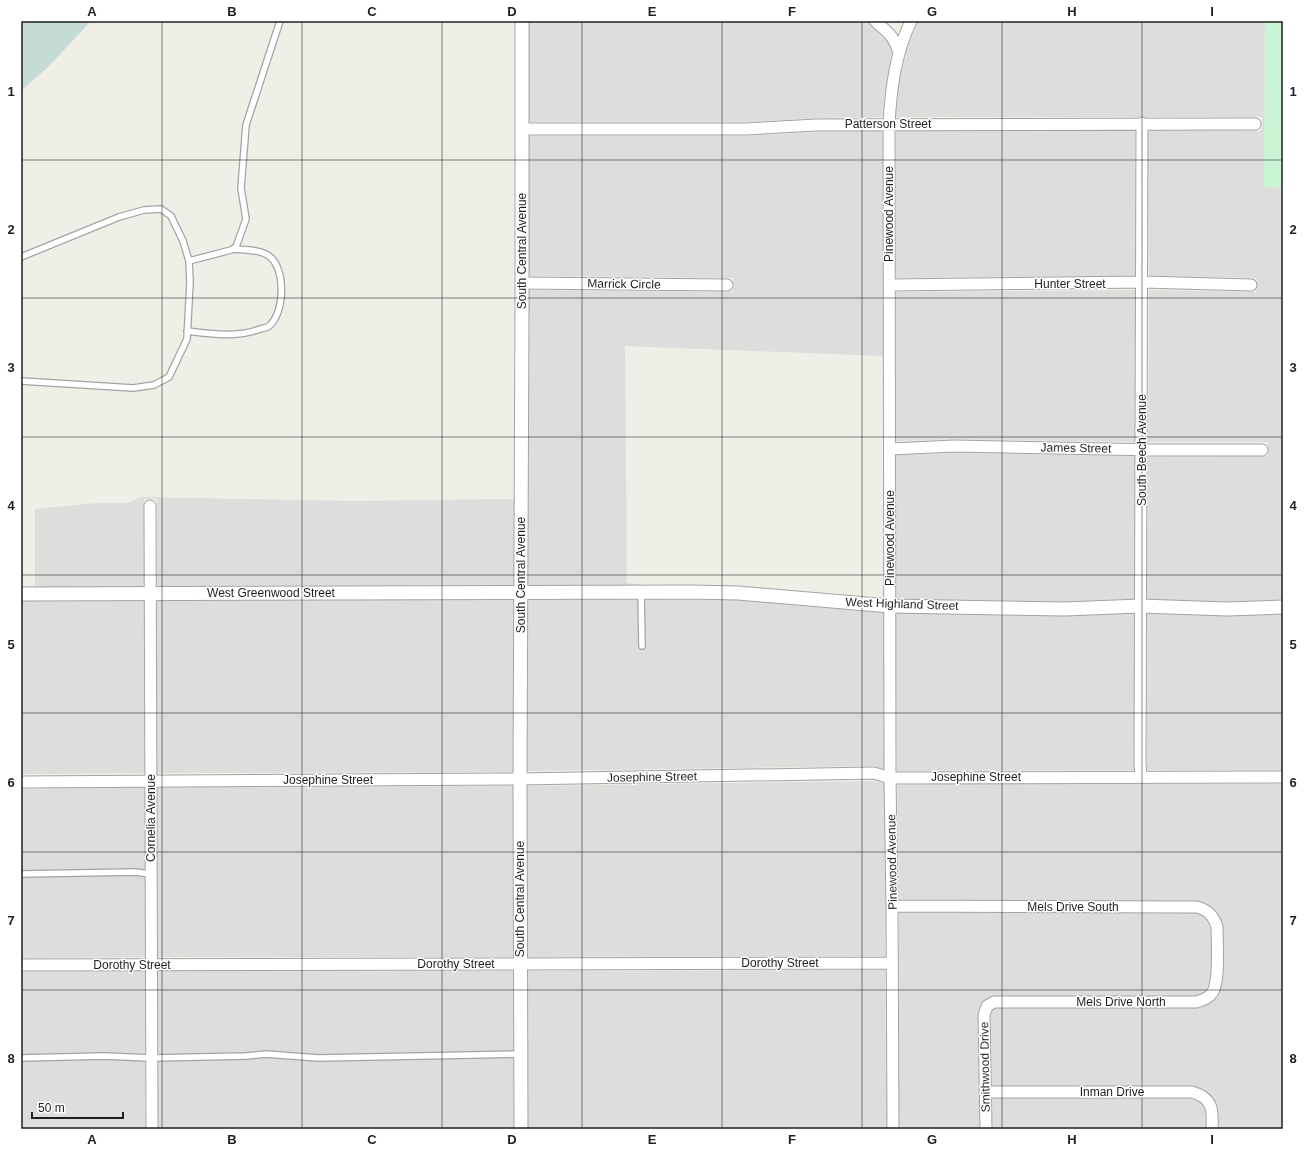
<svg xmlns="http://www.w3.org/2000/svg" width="1304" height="1150" font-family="Helvetica,sans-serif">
  <rect width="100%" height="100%" fill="#efeee7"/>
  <path fill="#dddddc" d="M528,21H867L871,26L886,39L890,45L892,53L884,96L883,117L816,118L746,122H528Z
    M918,21H1265L1264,187L1283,188V600L1227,602L1147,599L1148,457L1268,456V442H1148L1149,290L1256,292L1257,278L1149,276L1148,130L1261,131L1262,117H896L899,81L904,58L907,57L905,53L911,36Z
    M1135,130L1136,276L896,278V131Z
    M883,131V356L625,346L627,583L644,585H527L528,290L733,292V278L528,276V136H746L817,132Z
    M1136,290V442L955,439L896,441V292Z
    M515,426L514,585L157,587V499H144V587H35V509L97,503H128L140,497L353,501L514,499Z
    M954,453L1136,456L1134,599L1065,602L896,599V455Z
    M514,599L513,772L157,773V601Z
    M527,599L738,600L884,613V769L873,766L526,771Z
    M21,601H144L145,773L21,774Z
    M896,613L1065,616L1134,613V770L897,771Z
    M1147,613L1227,616L1283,614V770H1147Z
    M873,781L884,783L886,906L885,956L526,957V786Z
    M953,784H1283V1129H899V906L897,785Z
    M513,786L514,957H157V787Z
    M145,787V957L21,958V789Z
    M885,970L887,1129H527L526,971Z
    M145,971V1129H21V972Z
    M157,971H514V1129H158Z"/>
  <path fill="#c5dbd5" d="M21,21H91L49,66L21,91Z"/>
  <path fill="#c8f4d3" d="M1265,21H1283V188L1264,187Z"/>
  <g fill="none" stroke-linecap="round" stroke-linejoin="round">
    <g stroke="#a3a3a3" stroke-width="8">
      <path id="service" d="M21,257L119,217L144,210L161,209L171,216L183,241L189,261L190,282L187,339L169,377L154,385L133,388L21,381
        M189,261L231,250L236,247L246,219L241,188L246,125L280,21
        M187,331C212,334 236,338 260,329C263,328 267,328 269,326C285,313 286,268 269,256C260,249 243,250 233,249
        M641,592L642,646
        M21,874L135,872L151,874
        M21,1058L104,1056L151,1058L246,1056L266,1054L318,1058L520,1054"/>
    </g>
    <g stroke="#a3a3a3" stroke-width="13">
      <path id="minor" d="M875,21C888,33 893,34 899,53
        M522,129H746L816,125L1255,124
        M522,283L727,285
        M890,285L1143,282L1251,285
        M890,449L954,446L1157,450H1262
        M150,506L152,1129
        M1141,777L1140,763C1140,550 1143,337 1142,123
        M21,782L520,779L874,773L890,778L1283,777
        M892,906L1197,907C1208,910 1214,916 1217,927C1217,941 1220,983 1212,993C1208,999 1202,1000 1196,1002H994L987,1006L984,1015L986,1129
        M21,965L892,963
        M985,1092H1192C1213,1098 1213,1110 1212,1129
        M893,1129L892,906L890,778L889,124C891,89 895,54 911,21"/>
    </g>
    <g stroke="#a3a3a3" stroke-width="15">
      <path id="tertiary" d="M21,594L691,592L738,593L890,606L1065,609L1140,606L1227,609L1283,607
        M521,1129L520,779L522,307V21"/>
    </g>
    <use href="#service" stroke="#fff" stroke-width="5.5"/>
    <use href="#minor" stroke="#fff" stroke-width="11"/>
    <use href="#tertiary" stroke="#fff" stroke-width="13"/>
  </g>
  <path fill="none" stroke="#1f1f1f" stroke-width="1" stroke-opacity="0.55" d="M162,21V1129M302,21V1129M442,21V1129M582,21V1129M722,21V1129M862,21V1129M1002,21V1129M1142,21V1129M21,160H1283M21,298H1283M21,437H1283M21,575H1283M21,713H1283M21,852H1283M21,990H1283"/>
  <g text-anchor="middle" stroke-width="3" stroke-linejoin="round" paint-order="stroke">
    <g font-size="12" fill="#1f1f1f" stroke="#fff">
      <text x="888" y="128">Patterson Street</text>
      <text transform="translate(889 214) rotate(-90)" y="4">Pinewood Avenue</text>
      <text transform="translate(522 251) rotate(-90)" y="4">South Central Avenue</text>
      <text transform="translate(624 284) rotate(1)" y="4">Marrick Circle</text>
      <text x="1070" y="288">Hunter Street</text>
      <text transform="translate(1076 448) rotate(1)" y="4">James Street</text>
      <text transform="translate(1142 450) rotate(-90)" y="4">South Beech Avenue</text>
      <text transform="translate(890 538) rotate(-90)" y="4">Pinewood Avenue</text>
      <text transform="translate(521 575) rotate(-90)" y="4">South Central Avenue</text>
      <text x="271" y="597">West Greenwood Street</text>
      <text transform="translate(902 604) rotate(2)" y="4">West Highland Street</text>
      <text transform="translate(652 777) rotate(-1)" y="4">Josephine Street</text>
      <text x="976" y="781">Josephine Street</text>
      <text x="328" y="784">Josephine Street</text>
      <text transform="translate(151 818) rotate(-90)" y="4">Cornelia Avenue</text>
      <text transform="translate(892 862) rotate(-91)" y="4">Pinewood Avenue</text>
      <text transform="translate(520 899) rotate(-90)" y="4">South Central Avenue</text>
      <text x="1073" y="911">Mels Drive South</text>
      <text x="780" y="967">Dorothy Street</text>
      <text x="456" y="968">Dorothy Street</text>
      <text x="132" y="969">Dorothy Street</text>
      <text x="1121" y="1006">Mels Drive North</text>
      <text transform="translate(985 1067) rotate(-91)" y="4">Smithwood Drive</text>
      <text x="1112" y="1096">Inman Drive</text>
    </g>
  </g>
  <rect width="1304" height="1150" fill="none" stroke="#ffffff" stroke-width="44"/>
  <path d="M32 1112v6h91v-6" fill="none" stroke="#1f1f1f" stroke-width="2"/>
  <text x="38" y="1112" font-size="12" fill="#1f1f1f" stroke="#ffffff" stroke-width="3" paint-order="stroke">50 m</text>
  <rect x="22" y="22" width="1260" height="1106" fill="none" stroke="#1f1f1f" stroke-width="1.5"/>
  <g font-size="13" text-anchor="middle" font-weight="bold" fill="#1f1f1f">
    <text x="92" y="16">A</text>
    <text x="232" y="16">B</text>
    <text x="372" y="16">C</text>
    <text x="512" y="16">D</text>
    <text x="652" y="16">E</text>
    <text x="792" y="16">F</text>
    <text x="932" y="16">G</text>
    <text x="1072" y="16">H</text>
    <text x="1212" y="16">I</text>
    <text x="11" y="96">1</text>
    <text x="1293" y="96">1</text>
    <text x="11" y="234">2</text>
    <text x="1293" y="234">2</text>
    <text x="11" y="372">3</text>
    <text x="1293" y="372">3</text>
    <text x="11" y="510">4</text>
    <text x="1293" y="510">4</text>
    <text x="11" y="649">5</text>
    <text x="1293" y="649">5</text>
    <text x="11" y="787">6</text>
    <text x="1293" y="787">6</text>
    <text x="11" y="925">7</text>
    <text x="1293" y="925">7</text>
    <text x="11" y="1063">8</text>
    <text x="1293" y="1063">8</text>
    <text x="92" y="1144">A</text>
    <text x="232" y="1144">B</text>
    <text x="372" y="1144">C</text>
    <text x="512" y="1144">D</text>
    <text x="652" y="1144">E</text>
    <text x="792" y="1144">F</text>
    <text x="932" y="1144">G</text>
    <text x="1072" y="1144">H</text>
    <text x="1212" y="1144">I</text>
  </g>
</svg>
